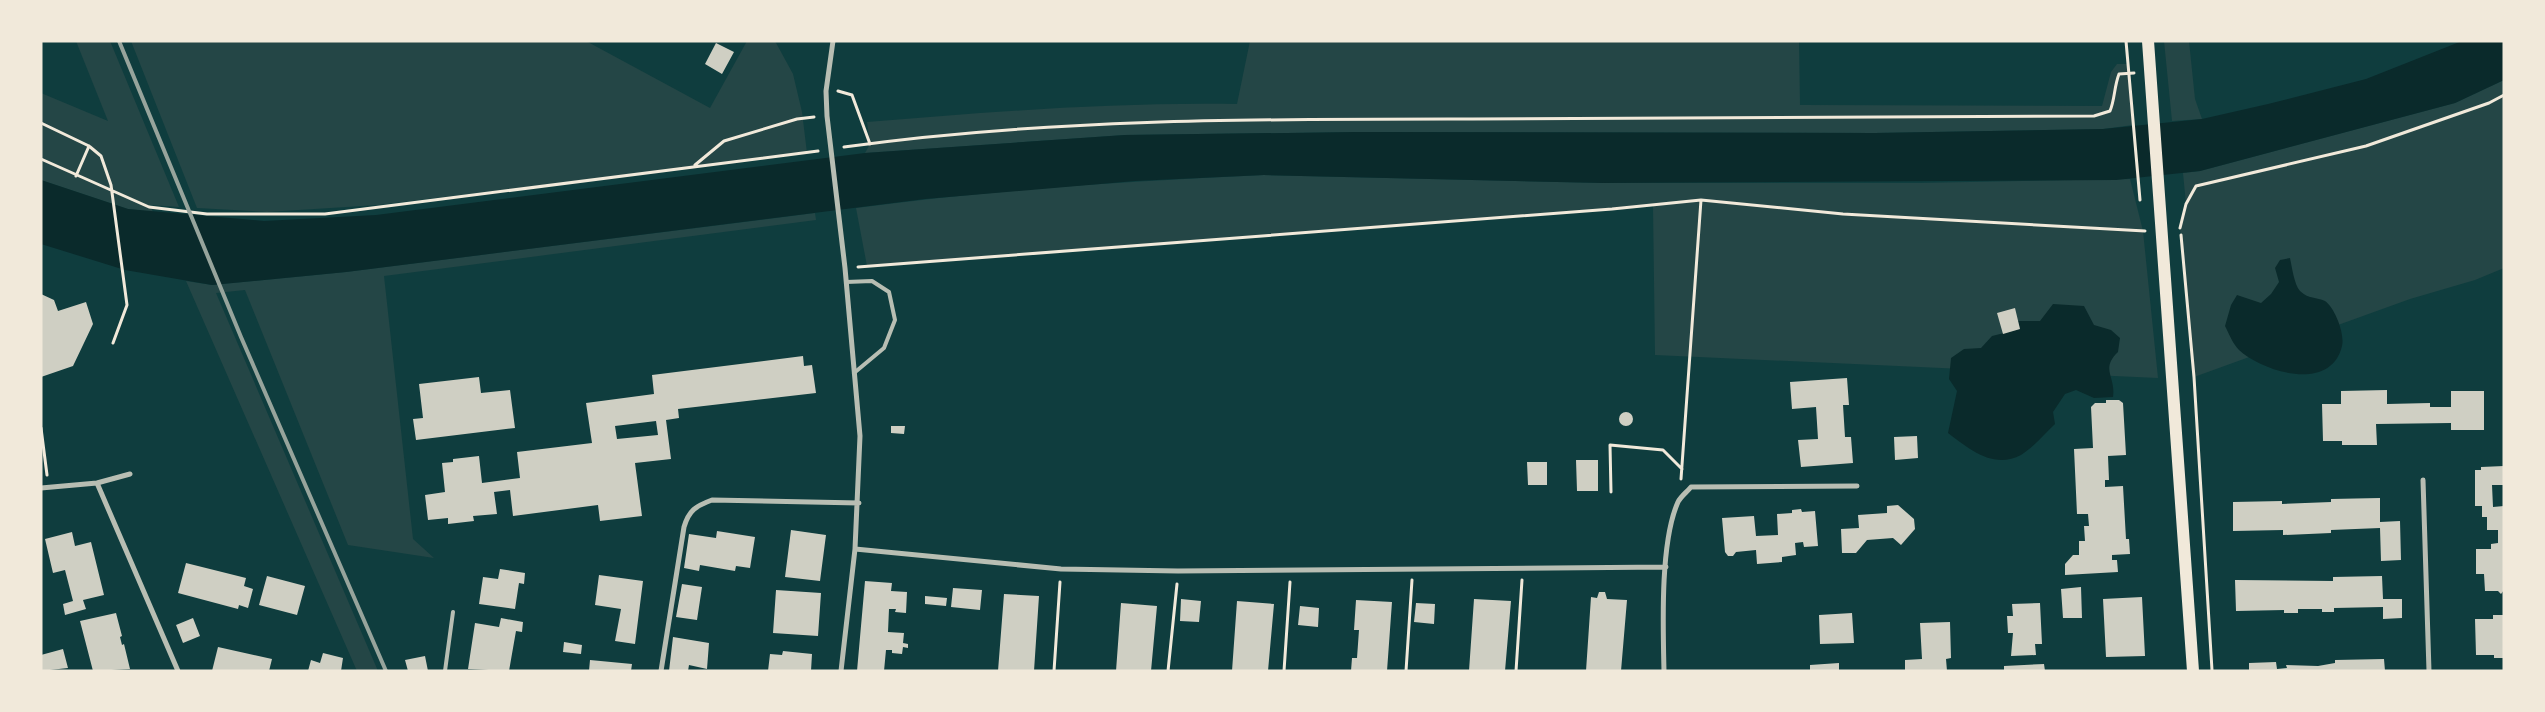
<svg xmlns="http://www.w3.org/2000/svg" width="2545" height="712" font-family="Montserrat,sans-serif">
  <rect width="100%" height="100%" fill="#0f3d3e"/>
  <path fill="#244646" d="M76,41H110L179,207L150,205L153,212L128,209L41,180V93L108,121Z
    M131,41H586L710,108L747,41H775L793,74L802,112L807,153L378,205L267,212L197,208Z
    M1250,41H1799L1800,105L2102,106L2111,72L2117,64H2127L2133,125L2103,129L1875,133L1357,132L1125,135L865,153L870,144L867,122C990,112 1113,102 1237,104Z
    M2164,41H2189L2195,99L2202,119L2172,121Z
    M2504,80V268L2475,280L2410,299L2194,377L2180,228L2186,204L2183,173L2200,171L2455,103Z
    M1264,175L1603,183H1918L2130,179L2143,231L2158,378L1655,355L1653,205L867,266L856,208C991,190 1128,181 1264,175Z
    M815,213L816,220L384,276L413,539L434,558L348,545L245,290L216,293L378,671H357L186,281L212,285L346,272Z"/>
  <path fill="#0a2a2b" d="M2462,41H2504V80L2455,103L2200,171L2116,180L1603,183L1264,175L1135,181L925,199L346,272L212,285L125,270L41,244V180L128,209L264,221L376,215L865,153L1125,135L1357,132L1875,133L2103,129L2202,119L2268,104L2366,79Z
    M2290,258C2292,267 2294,284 2300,291C2308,299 2317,297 2325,301C2335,308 2345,334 2342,346C2331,393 2263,372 2239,350C2233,344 2229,334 2225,326L2231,305L2237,295L2261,303L2271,294L2279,282L2275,268L2280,260Z
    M2053,304L2084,306L2094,325L2111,330L2120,338L2118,352C2100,369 2116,377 2113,397L2094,398L2076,390L2065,394L2053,412L2055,424C2045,433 2033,448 2021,455C1993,470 1968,448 1948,433L1957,391L1949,379L1951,358L1964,349L1981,348L1992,336L2020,329L2018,321H2040Z"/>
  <path fill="#cfcfc3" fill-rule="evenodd" d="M716,43L734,52L722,74L705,64Z
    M41,294L54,300L58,311L86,302L93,324L73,366L41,377Z
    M2015,308L2020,329L2003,334L1997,313Z
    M803,356L804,366L812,365L816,393L678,409L679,418L666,420L671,459L635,463L642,516L600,521L598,505L513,516L510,490L494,492L497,514L473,516L474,521L448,524V518L428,520L425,495L445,492L442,463L453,462V459L479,456L482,483L520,478L517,452L592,443L586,403L654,394L652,375ZM656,421L658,435L617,439L615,426Z
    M479,377L481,393L510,390L515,428L416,440L413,419L423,418L419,384Z
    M1847,378L1849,405H1843L1845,437H1851L1853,463L1801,467L1798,440L1818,439L1816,407L1792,409L1790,382Z
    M2387,390V404L2430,403V407H2451V391H2484V430H2451V423L2376,424L2377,445H2342V441H2323L2322,404H2341V391Z
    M2106,400H2119L2123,403L2126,455L2108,456L2109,480H2105V487L2123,486L2126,539H2129L2130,554L2112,555V560H2117L2118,572L2065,575V564L2073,555H2079V541H2085L2084,526H2089L2088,514H2077L2074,449L2093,448L2091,407L2095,403H2106Z
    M1619 419a7 7 0 1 1 14 0a7 7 0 1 1-14 0Z
    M891,426H905L904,434L891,433Z
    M1917,436L1918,458L1895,460L1894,437Z
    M1576,460H1598V491H1577Z
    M1527,462H1547V485H1528Z
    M2504,466V485H2492L2493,507L2504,506V590L2501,594L2498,591H2485L2484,574H2476V549H2491V544L2498,543V530H2487V517H2482V506H2475V470H2481V467Z
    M2380,498V522L2400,521L2401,560L2381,561L2380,528L2331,530V533L2283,535V530L2233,531V502L2282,501V504L2331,502V499Z
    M1898,505L1914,519L1915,529L1901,545L1893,538L1867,540L1856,553H1842L1841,529L1859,528L1858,515L1887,513V506Z
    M1801,509L1802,512L1815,511L1818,546L1804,547L1803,542L1795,543L1796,555L1782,557V562L1757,564L1756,550L1736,552L1733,556H1728L1725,552L1722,518L1754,516L1756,536L1778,535L1777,514L1792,513V510Z
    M791,530L826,535L820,581L785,577Z
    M717,531L755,537L750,568L736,566L735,571L700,565L699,571L684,568L689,534L716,538Z
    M72,532L75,546L91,542L104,595L83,600L86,609L65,615L63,604L73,601L65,570L53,573L45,539Z
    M186,563L246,578L244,586L253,589L248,608L239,605L238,609L178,593Z
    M500,569L525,573L524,584L519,583L515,609L479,604L483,577L498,579Z
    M599,575L643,581L635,644L615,641L621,609L595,605Z
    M267,576L305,586L297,615L259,605Z
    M2382,576L2383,599H2402V618L2383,619V607L2334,608V612H2322V609H2298V613H2284V610L2236,611L2235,580L2333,581V577Z
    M865,581L892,583L891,591L907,592L906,613L895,612L896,609H889L888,632L904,633L903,643L908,644V648L903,647L902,654L892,653V650H886L884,671H857Z
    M682,584L702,587L697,620L676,617Z
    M2081,587L2082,618H2063L2061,589Z
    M953,588L982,590L980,610L951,607Z
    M776,590L821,593L818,636L773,633Z
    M1599,592H1605L1607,599L1627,600L1621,671H1586L1591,597L1597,598Z
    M1004,594L1039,596L1034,671H998Z
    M925,596L947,598L946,606L925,604Z
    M2142,597L2145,656L2106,657L2103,599Z
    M1181,599L1201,601L1199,622L1180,621Z
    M1474,599L1511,601L1505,671H1469Z
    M1356,600L1392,602L1387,671H1351L1352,658H1357L1359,630H1354Z
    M1237,601L1274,604L1268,671H1232Z
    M1121,603L1157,606L1151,671H1116Z
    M1416,603L1435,604L1434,624L1414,622Z
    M2040,603L2042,644H2035L2036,655L2011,656L2013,633H2008L2007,616H2013L2012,604Z
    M1300,606L1319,608L1318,627L1298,625Z
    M116,613L122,636L120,637L122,645L124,644L130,669L93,671L80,621Z
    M1852,613L1854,643L1820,644L1819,615Z
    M2493,615H2504V658H2494V655H2476L2475,619H2493Z
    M193,618L200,636L183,643L176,625Z
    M501,618L523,622L522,632L516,631L509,671L468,669L475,623L499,627Z
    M1950,622L1951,658L1946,659L1947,671H1905V660L1922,659L1920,623Z
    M673,637L709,643L707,669L689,665L688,671H669Z
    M564,642L582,645L581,654L563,652Z
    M218,647L272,659L269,671H212Z
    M63,649L68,668L41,671V655Z
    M783,651L812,654L811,671H768L770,654L782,655Z
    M323,653L343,658L341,671H308L311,660L320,663Z
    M425,656L428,671H408L405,660Z
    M2384,659L2385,671H2249V663L2276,662L2277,669L2287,668L2286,665L2318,666L2335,663V660Z
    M590,660L632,664L631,671H589Z
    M1839,663V671H1810V665Z
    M2044,664L2045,671H2004V666Z"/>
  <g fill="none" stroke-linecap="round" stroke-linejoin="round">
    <path stroke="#f1e9da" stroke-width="3" d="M2126,41L2140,200
      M838,91L852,95L870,144
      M41,123L89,146L101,156L111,185L127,305L113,343
      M844,147C1051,118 1263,119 1472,119C1679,118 1886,116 2094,116L2110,111C2115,99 2114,87 2119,74L2134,73
      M41,159L149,207L207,214H325L818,151
      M695,165L724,141L797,119L814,117
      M76,176L89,146
      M2180,228L2186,204L2196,186L2366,146L2489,103L2504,95
      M2181,235L2194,377L2212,670
      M858,267L1612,209L1701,200L1843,214L2145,231
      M41,428L47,475
      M1681,479L1701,200
      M1611,492L1610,445L1663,450L1682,469
      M1054,671L1060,582
      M1168,671L1177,584
      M1284,671L1290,582
      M1406,671L1412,580
      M1516,671L1522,580"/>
    <path stroke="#b8beb3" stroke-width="4" d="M846,282L872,281L889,292L895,320L884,348L854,373
      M445,671L453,612"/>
    <path stroke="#b8beb3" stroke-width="5" d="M833,41L826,91L827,116L845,268L860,436L855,549L841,671
      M2423,480L2429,671
      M97,483L178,671
      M41,488L97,483L130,474
      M855,549L1061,569L1178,571L1666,567
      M661,671L684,527C689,510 696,506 712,500L859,503
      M1664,671C1663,626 1660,542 1678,502C1681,496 1687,492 1691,487L1857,486"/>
    <path stroke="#f1e9da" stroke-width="12" d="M2148,41L2193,671"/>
    <path stroke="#97a49c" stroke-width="4" d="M119,41L241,337L386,671"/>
  </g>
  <rect width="2545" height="712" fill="none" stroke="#f1e9da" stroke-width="85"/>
</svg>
